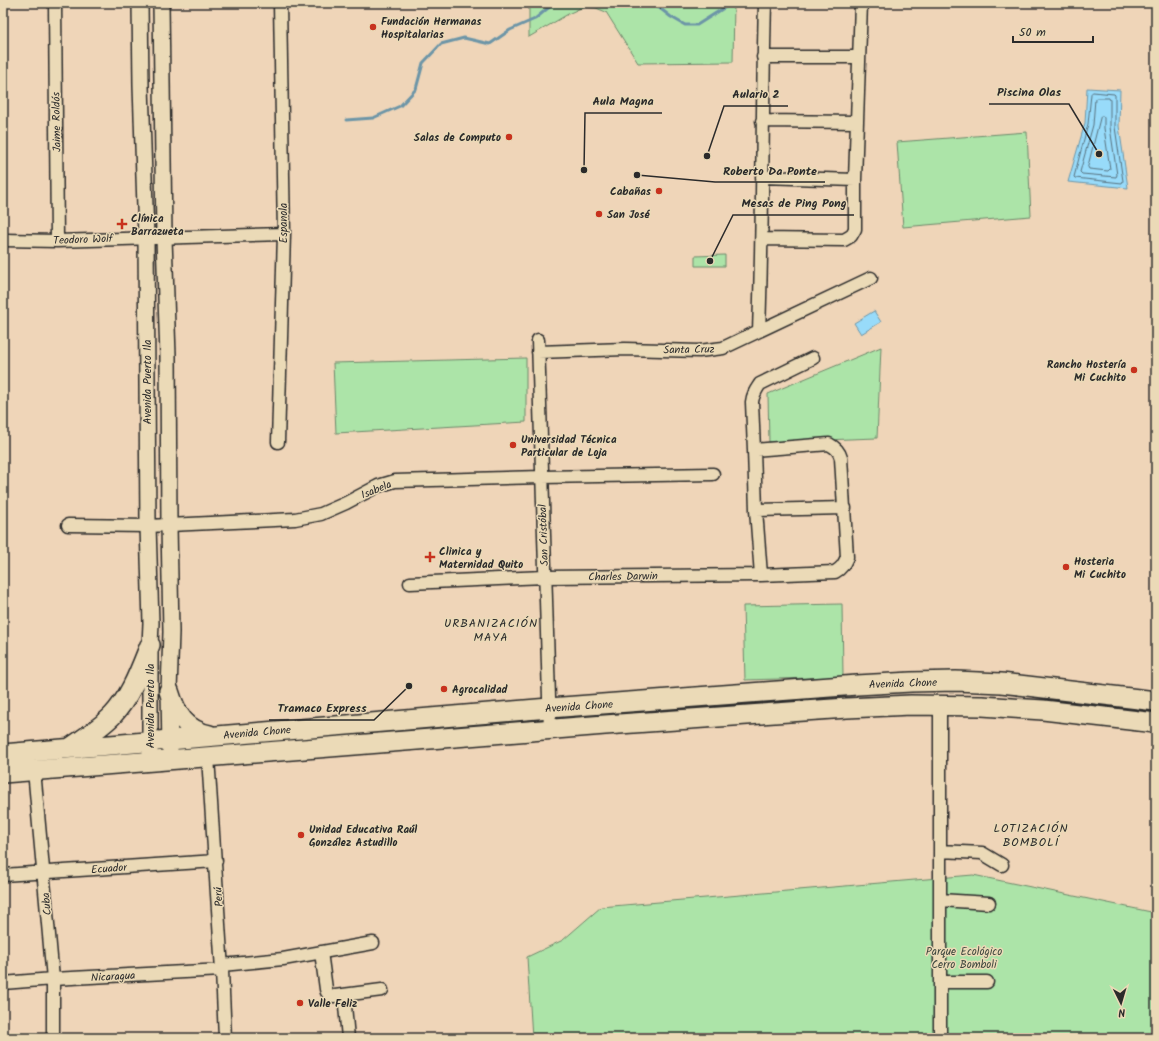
<svg xmlns="http://www.w3.org/2000/svg" width="1159" height="1041" font-family="Kalam,sans-serif">
  <rect width="100%" height="100%" fill="#efd5b8"/>
  <filter id="ink" filterUnits="userSpaceOnUse"><feTurbulence type="fractalNoise" baseFrequency=".025" numOctaves="2"/><feDisplacementMap in="SourceGraphic" scale="8" xChannelSelector="R" yChannelSelector="G"/><feConvolveMatrix kernelMatrix="1 2 1 2 8 2 1 2 1" color-interpolation-filters="sRGB"/></filter>
  <g filter="url(#ink)">
    <path fill="#ace4a8" stroke="#6c886a" d="M529,3H734L733,62L638,63L606,12L596,8L583,7L570,13L529,37Z
      M1027,132L1031,216L903,227L897,142Z
      M725,255V266H695V256Z
      M881,347L877,438L769,442L768,394Z
      M526,358V422L336,433L333,363Z
      M842,604L843,677L745,680L743,606Z
      M973,875L1156,913V1038H532L527,957L563,940L601,907Z"/>
    <path fill="#98dbfa" stroke="#6c95a7" d="M1087,88L1120,90L1119,126L1128,188L1068,182L1085,123Z
      M874,311L881,322L861,334L854,323Z"/>
    <g fill="none" stroke-linecap="round" stroke-linejoin="round">
      <path stroke="#57717e" stroke-width="1" d="M1093,92L1114,94L1115,95V127L1123,181L1122,183L1075,178L1074,177L1088,124L1091,94Z
        M1097,98H1109L1110,100V127L1117,175L1116,177L1082,174L1080,172L1093,125L1095,99Z
        M1101,116H1103L1104,118V128L1110,169L1108,171L1089,169L1088,167Z"/>
      <path stroke="#6c95a7" stroke-width="3" d="M653,3L657,6L671,17L685,25H697L727,6
        M346,120L373,118L400,106L416,89L423,63L441,44L464,38L490,44L510,30L535,19L554,3"/>
      <g stroke="#2b2b2b" stroke-width="15">
        <path id="minor" d="M55,3L57,241
          M763,57H859
          M762,121L857,122
          M762,177L855,180
          M762,239L844,240L851,236L855,229V180L861,3
          M3,240L57,241L284,234
          M759,331C763,222 762,112 765,3
          M538,340L550,730
          M538,352L625,349L699,351L723,348L871,278
          M278,442L284,234L280,3
          M754,450L756,510L761,575
          M756,510L845,508
          M68,525L148,526L295,519L321,514L346,503L378,486L395,481L542,477L713,474
          M410,583L545,577L761,575L835,572C842,568 844,564 847,557L841,458C839,451 836,448 829,444L754,450L752,402C753,394 756,390 760,384L813,358
          M208,757L222,970L225,1038
          M34,770L53,979V1038
          M940,851L982,853L1002,865
          M3,875L216,861
          M940,900L989,903
          M321,952L326,989C327,994 330,996 335,996L382,990
          M222,965L283,959L373,943
          M940,982H987
          M3,983L53,979L222,970
          M344,995L348,1038
          M940,1038V705"/>
      </g>
      <g stroke="#2b2b2b" stroke-width="18">
        <path id="tertiary" d="M140,3L141,86L146,237L148,526L151,623L150,645V752
          M161,3L164,238L168,356L169,525L171,632L169,691L170,750"/>
      </g>
      <g stroke="#2b2b2b" stroke-width="22">
        <path id="primary" d="M169,691C176,714 185,730 210,735
          M70,748C84,738 100,728 112,716C131,696 140,670 150,645
          M3,754L549,708L857,685L911,682L956,681L1001,683L1156,701
          M3,773L605,725L847,708L911,705L982,706L1043,710L1156,723"/>
      </g>
      <use href="#minor" stroke="#ebdab7" stroke-width="12"/>
      <use href="#tertiary" stroke="#ebdab7" stroke-width="15"/>
      <use href="#primary" stroke="#ebdab7" stroke-width="19"/>
    </g>
  </g>
  <g fill="#c8321e" stroke="#ebdab7" stroke-width="1.5">
    <circle cx="373" cy="27" r="4"/>
    <circle cx="509" cy="137" r="4"/>
    <circle cx="659" cy="191" r="4"/>
    <circle cx="599" cy="214" r="4"/>
    <path d="M120 218h4v4h4v4h-4v4h-4v-4h-4v-4h4z"/>
    <circle cx="1134" cy="370" r="4"/>
    <circle cx="513" cy="445" r="4"/>
    <path d="M428 551h4v4h4v4h-4v4h-4v-4h-4v-4h4z"/>
    <circle cx="1066" cy="567" r="4"/>
    <circle cx="444" cy="689" r="4"/>
    <circle cx="301" cy="835" r="4"/>
    <circle cx="300" cy="1003" r="4"/>
  </g>
  <g text-anchor="middle" stroke-width="3" stroke-linejoin="round" paint-order="stroke">
    <g font-size="11" font-weight="bold" fill="#2b2b2b" stroke="#ebdab7" text-anchor="start">
      <text x="381" y="25">Fundación Hermanas<tspan x="381" dy="13">Hospitalarias</tspan></text>
      <text x="501" y="141" text-anchor="end">Salas de Computo</text>
      <text x="651" y="195" text-anchor="end">Cabañas</text>
      <text x="607" y="218">San José</text>
      <text x="131" y="222">Clínica<tspan x="131" dy="13">Barrazueta</tspan></text>
      <text x="1126" y="368" text-anchor="end">Rancho Hostería<tspan x="1126" dy="13">Mi Cuchito</tspan></text>
      <text x="521" y="443">Universidad Técnica<tspan x="521" dy="13">Particular de Loja</tspan></text>
      <text x="439" y="555">Clinica y<tspan x="439" dy="13">Maternidad Quito</tspan></text>
      <text x="1074" y="565">Hosteria<tspan x="1074" dy="13">Mi Cuchito</tspan></text>
      <text x="452" y="693">Agrocalidad</text>
      <text x="309" y="833">Unidad Educativa Raúl<tspan x="309" dy="13">González Astudillo</tspan></text>
      <text x="308" y="1007">Valle Feliz</text>
    </g>
    <g font-size="11" fill="#2b2b2b" stroke="#ebdab7">
      <text transform="translate(56 122) rotate(-91)" y="4">Jaime Roldós</text>
      <text transform="translate(283 223) rotate(-90)" y="4">Espanola</text>
      <text transform="translate(83 239) rotate(-2)" y="4">Teodoro Wolf</text>
      <text transform="translate(689 349) rotate(-1)" y="4">Santa Cruz</text>
      <text transform="translate(147 382) rotate(-90)" y="4">Avenida Puerto Ila</text>
      <text transform="translate(376 489) rotate(-22)" y="4">Isabela</text>
      <text transform="translate(543 535) rotate(-92)" y="4">San Cristóbal</text>
      <text transform="translate(623 576) rotate(-1)" y="4">Charles Darwin</text>
      <text transform="translate(903 683) rotate(-2)" y="4">Avenida Chone</text>
      <text transform="translate(150 706) rotate(-90)" y="4">Avenida Puerto Ila</text>
      <text transform="translate(579 706) rotate(-4)" y="4">Avenida Chone</text>
      <text transform="translate(257 732) rotate(-5)" y="4">Avenida Chone</text>
      <text transform="translate(109 868) rotate(-4)" y="4">Ecuador</text>
      <text transform="translate(218 897) rotate(-94)" y="4">Perú</text>
      <text transform="translate(46 904) rotate(-95)" y="4">Cuba</text>
      <text transform="translate(113 976) rotate(-3)" y="4">Nicaragua</text>
    </g>
    <g font-size="11" fill="#3e473e" stroke="#ebdab7">
      <text x="964" y="955">Parque Ecológico<tspan x="964" dy="13">Cerro Bomboli</tspan></text>
    </g>
    <g font-size="12" letter-spacing="1" fill="#2b2b2b" stroke="#ebdab7">
      <text x="491" y="627">URBANIZACIÓN<tspan x="491" dy="14">MAYA</tspan></text>
      <text x="1031" y="832">LOTIZACIÓN<tspan x="1031" dy="14">BOMBOLÍ</tspan></text>
    </g>
  </g>
  <path fill="none" stroke="#2b2b2b" stroke-width="1.5" d="M1099 154L1069 104H989M707 156L724 106H788M584 170L585 113H662M637 175L715 182H825M710 261L733 215H854M409 686L374 720H269"/>
  <g fill="#2b2b2b" stroke="#ebdab7" stroke-width="1.5">
    <circle cx="1099" cy="154" r="4"/>
    <circle cx="707" cy="156" r="4"/>
    <circle cx="584" cy="170" r="4"/>
    <circle cx="637" cy="175" r="4"/>
    <circle cx="710" cy="261" r="4"/>
    <circle cx="409" cy="686" r="4"/>
  </g>
  <g font-size="12" text-anchor="middle" font-weight="bold" fill="#2b2b2b" stroke="#ebdab7" stroke-width="3" stroke-linejoin="round" paint-order="stroke">
    <text x="1029" y="96">Piscina Olas</text>
    <text x="756" y="98">Aulario 2</text>
    <text x="623" y="105">Aula Magna</text>
    <text x="770" y="175">Roberto Da Ponte</text>
    <text x="794" y="207">Mesas de Ping Pong</text>
    <text x="322" y="712">Tramaco Express</text>
  </g>
  <rect width="1159" height="1041" fill="none" stroke="#ebdab7" stroke-width="16"/>
  <rect x="8" y="8" width="1143" height="1025" fill="none" stroke="#2b2b2b" stroke-width="1.5" filter="url(#ink)"/>
  <g transform="translate(1121 1003) rotate(175)" stroke="#ebdab7" stroke-width="3" paint-order="stroke">
  <path d="M0-3L7 15L0 10L-7 15Z" fill="#2b2b2b"/>
  <text y="-6" font-size="11" font-weight="bold" text-anchor="middle" fill="#2b2b2b">N</text>
  </g>
  <path d="M1013 36v6h80v-6" fill="none" stroke="#2b2b2b" stroke-width="2"/>
  <text x="1019" y="36" font-size="12" fill="#2b2b2b" stroke="#ebdab7" stroke-width="3" paint-order="stroke">50 m</text>
</svg>
